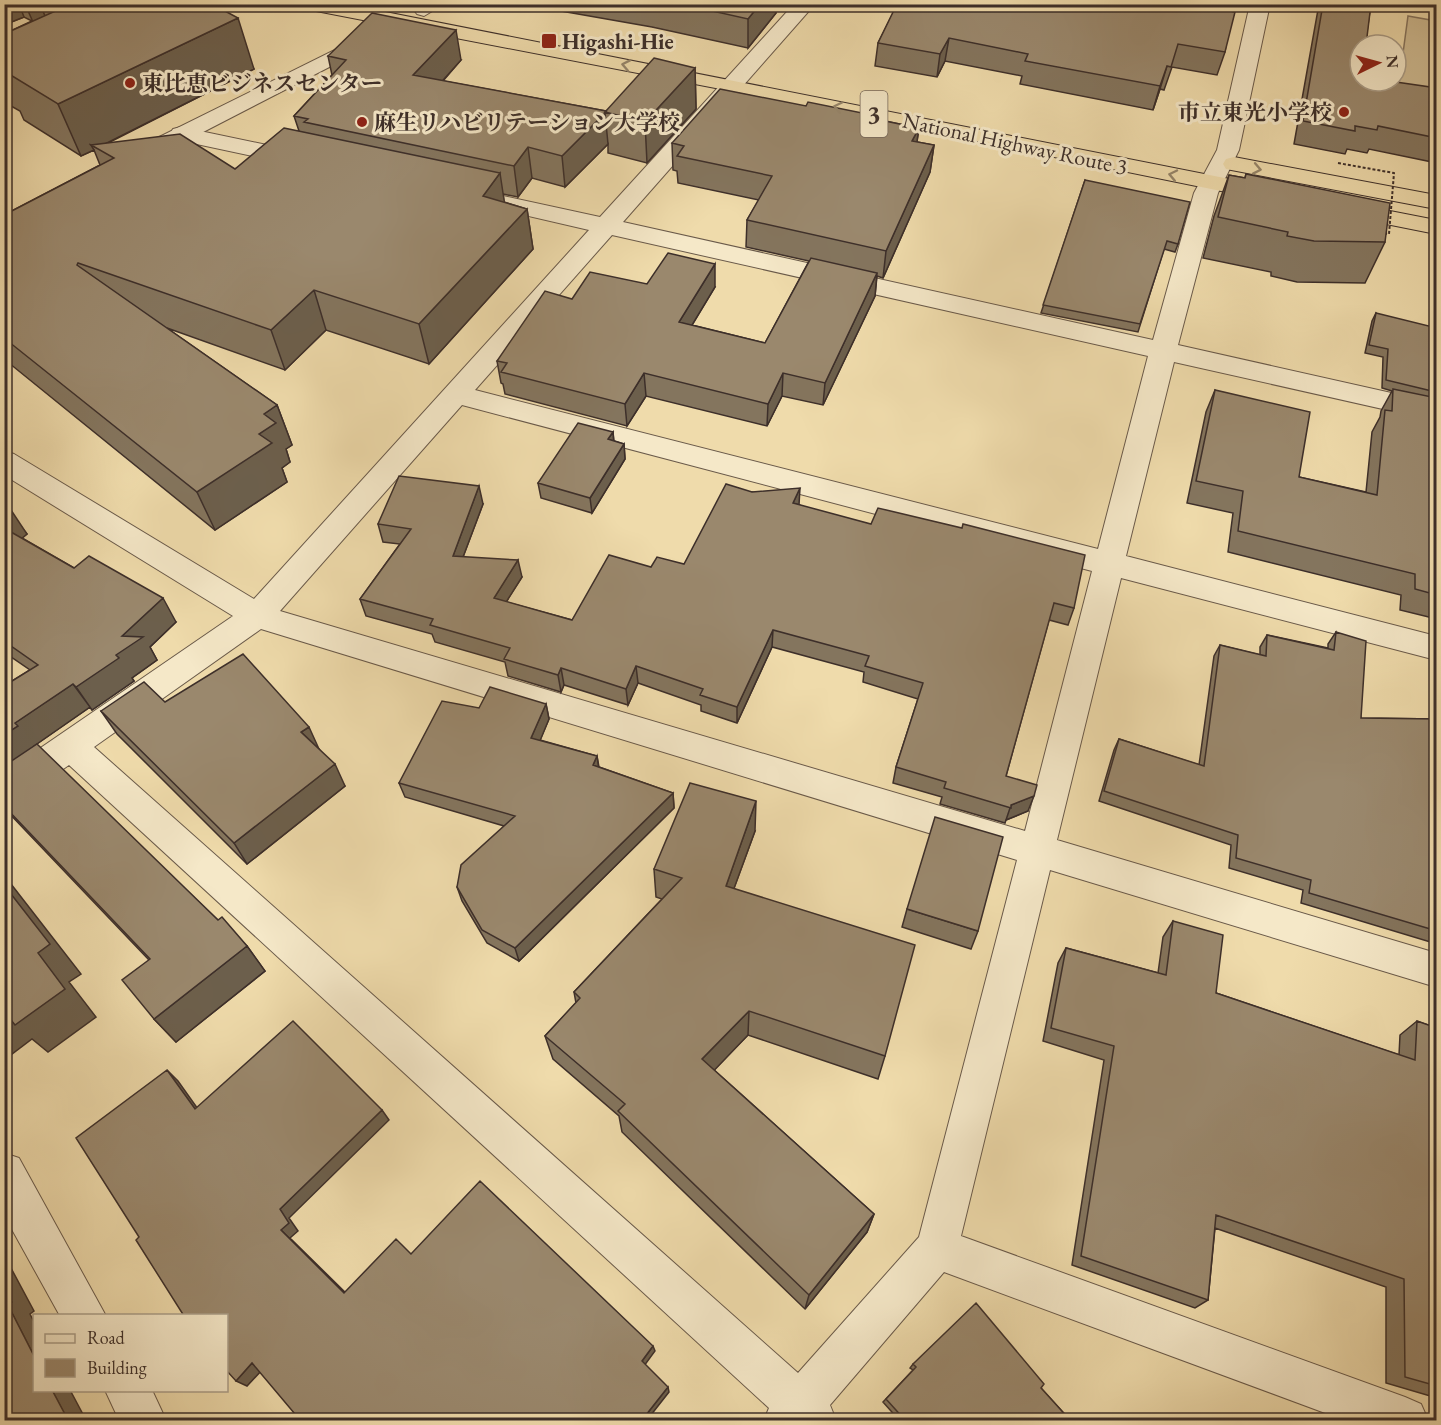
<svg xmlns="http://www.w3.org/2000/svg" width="1441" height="1425" font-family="'EB Garamond','Noto Serif JP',serif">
  <rect width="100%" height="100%" fill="#efdbab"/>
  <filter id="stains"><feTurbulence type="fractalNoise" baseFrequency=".00333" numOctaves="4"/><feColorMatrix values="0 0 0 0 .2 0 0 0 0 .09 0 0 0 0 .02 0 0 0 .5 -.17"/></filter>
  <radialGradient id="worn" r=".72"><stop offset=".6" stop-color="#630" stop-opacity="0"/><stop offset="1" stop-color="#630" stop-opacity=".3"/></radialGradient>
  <path fill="#d1be95" stroke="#877660" stroke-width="1.5" d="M1408,16L1436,21V105L1397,98Z"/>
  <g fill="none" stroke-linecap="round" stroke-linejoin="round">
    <g stroke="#6a5a4a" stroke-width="2">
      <path id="minor" d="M419,4H444L424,16L417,14L414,10Z
        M794,4H815L623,222L1153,340L1194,193L1217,150L1250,4H1270L1239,150L1218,193L1178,345L1436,403V421L1174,362L1126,556L1436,636V660L1121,578L1057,840L1436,953V987L1050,870L961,1236L1405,1397L1421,1404L1428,1420H1344L944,1272L830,1405L836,1420H764L769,1408L69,765L16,802L4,807V773L233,616L4,475V451L14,454L254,599L589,230L468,202L464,197L468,192L476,190L600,217ZM612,235L1148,356L1098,549L475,390ZM462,405L1092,571L1025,831L280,611ZM261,629L1017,860L919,1237L798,1373L94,747Z
        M181,127L300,152L308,154L311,159L308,164L300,166L173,139L170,134L173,129Z
        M4,1153L19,1158L106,1316H60L4,1215Z
        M105,1390H152L166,1420H119Z"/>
    </g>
    <g stroke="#6a5a4a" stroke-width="2">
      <path id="tertiary" d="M369,33L376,35L379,39L376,43L147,161H131L128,156L131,151Z"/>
    </g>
    <g stroke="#3d2f2a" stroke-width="2">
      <path id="trunk" d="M301,4H345L1270,187L1278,189L1282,194L1278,199L1270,201L731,91L311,10Z
        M1234,157L1436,195V209L1226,169L1223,164L1226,159Z
        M1344,202L1436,220V234L1336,214L1332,209L1336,204Z"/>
    </g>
    <use href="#minor" fill="#f5e8c8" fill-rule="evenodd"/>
    <use href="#tertiary" fill="#f5e8c8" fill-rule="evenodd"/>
    <use href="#trunk" fill="#efdbab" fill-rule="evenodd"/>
    <path stroke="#3d2f2a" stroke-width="2" stroke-dasharray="3 2" stroke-linecap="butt" d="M1338,163L1394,173L1389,234L1382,233"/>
  </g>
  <path fill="#84755e" stroke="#3d2f2a" stroke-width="1.5" d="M4,4H212L254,69L108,143L235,169L299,131L294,116L332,75L328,56L461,60L443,81L606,111L695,68L696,109L647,163L608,153V144L565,187L532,178L518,197L503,194L504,202L527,209L533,249L429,364L326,330L285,370L167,328L277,405L292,445L286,449L290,462L282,468L287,482L215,530L4,359V215L100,165L94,150L81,156L24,120L20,111L4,102V34L32,21L24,17L4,25Z
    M521,4H776V13L748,48L652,27Z
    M880,4H1233L1231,12L1225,52L1217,75L1172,67L1164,90L1160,89L1153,110L1020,84L1022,76L945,61L937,77L875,66L878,43L896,7Z
    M1319,4H1371L1360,81L1437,88V163L1369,149L1367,153L1347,149L1345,154L1294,144Z
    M806,106L877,116L876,119L919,128L917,142L934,145L930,172L883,278L877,276L875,296L823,405L782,396L767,426L646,396L627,426L505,394L503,384L501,383L497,361L572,299L647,284L715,287L692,325L765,343L809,261L746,247L747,220L759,200L678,183L677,171L673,170L672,143Z
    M1246,174L1385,242L1365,283L1297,282L1271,276V272L1203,258L1214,216L1229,175L1245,178Z
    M1085,180L1178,244L1175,252L1164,249L1138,332L1041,313Z
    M1376,313L1436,392L1432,398H1437V619L1400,610L1401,595L1228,552L1233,513L1187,503L1206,412L1215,390L1299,477L1366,492L1372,432L1380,417L1381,411L1392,391L1382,388L1383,357L1365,353L1372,321Z
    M613,432L614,441L624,444L625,459L592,513L541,498L538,483Z
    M752,492L799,505L1074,608L1068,625L1049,620L1006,776L1028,811L1006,820L1005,823L940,804L942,797L893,783L896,767L918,699L863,682L864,672L772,647L737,723L701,711V705L638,683L628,705L564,685L561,692L508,676L505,662L435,642L432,634L366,616L360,599L400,544L383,542L378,524L483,504L463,557L522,577L506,602L572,620L651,567L684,564Z
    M4,505L27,534L22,538L74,568L176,622L150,647L157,660L132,678L134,681L92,710L90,707L34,746L218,920L247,946L265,971L176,1042L154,1019L149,960L4,808V686L30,670L4,652Z
    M1336,632L1361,718L1437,719V944L1301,903L1303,890L1229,868L1231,845L1099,801L1114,750L1119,739L1199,765L1214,656L1220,645L1260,655V647L1267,635L1328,648V644Z
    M165,702L319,749L345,786L247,864L117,734L101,711Z
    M546,704L549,719L540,740L597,756L599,767L673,793L674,808L519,961L487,943L462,901L457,887L504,826L405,797L399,783L479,708Z
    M755,831L734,888L885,1056L878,1079L748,1035L714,1070L874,1214L867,1232L805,1309L622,1132L619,1116L553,1059L545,1036L576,1003L574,992L662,899L656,897L654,869Z
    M907,909L978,931L971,949L902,927Z
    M1173,921L1216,993L1399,1055L1400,1035L1417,1021L1437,1028V1398L1386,1383V1287L1215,1228L1208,1300L1195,1308L1072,1265L1104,1060L1043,1041L1058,963L1066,948L1158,973L1163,937Z
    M913,1364L1041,1388L1070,1420H899L883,1402L913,1370L910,1368Z"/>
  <path fill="#6c5f4c" stroke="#3d2f2a" stroke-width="1.5" d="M4,4H19L24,17L4,25Z
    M25,4H40L45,16L33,22Z
    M760,4H776V13L748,48V19Z
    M238,18L254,69L97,148L91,145L94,150L81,156L58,104Z
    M456,30L461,60L420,106L413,75Z
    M949,38L945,61L937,77L940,54Z
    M1167,66L1160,89L1153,110L1160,86Z
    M695,68L696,109L647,163L645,122Z
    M605,113L608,144L565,187L562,156Z
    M919,128L915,154L912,141Z
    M934,145L930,172L883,278L886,251Z
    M528,147L532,178L518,197L514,166Z
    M500,173L506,213L483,196Z
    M527,209L533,249L429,364L419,324Z
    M715,264V287L680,345L679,322Z
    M877,273L875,296L823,405L825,383Z
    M314,290L326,330L285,370L271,330Z
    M644,373L646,396L627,426L625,404Z
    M783,373L782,396L767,426L768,404Z
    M277,405L292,445L286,449L290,462L282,468L287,482L215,530L197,492L264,414Z
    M613,432L614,447L608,439Z
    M624,444L625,459L592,513L590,498Z
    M479,486L483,504L457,573L453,556Z
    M800,488L799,505L793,503Z
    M11,510L27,534L15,544L4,534V515Z
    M518,560L522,577L498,615L494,598Z
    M163,598L176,622L150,647L157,660L132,678L134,681L92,710L76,687L116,655L122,636Z
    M773,630L772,647L737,723V707Z
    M636,666L638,683L628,705L626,689Z
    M561,668L564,685L561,692L558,675Z
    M73,684L90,707L34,746L36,748L4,770V735L15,723Z
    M546,704L549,719L535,753L531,738Z
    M309,727L319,749L301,732Z
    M597,756L599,771L593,765Z
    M335,764L345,786L247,864L234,843Z
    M673,793L674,808L519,961L515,948Z
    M1034,796L1028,811L1006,820L1011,805Z
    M756,801L755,831L725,913L726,886Z
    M4,875L81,974L69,982L96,1017L48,1052L32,1039L12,1054L4,1049V1010L38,953L4,885Z
    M247,946L265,971L176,1042L154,1019Z
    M749,1011L748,1035L703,1082L702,1059Z
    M167,1070L178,1081L205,1119L195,1109Z
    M382,1110L389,1120L289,1218L298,1231L290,1238L352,1299L344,1293L281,1230L280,1209Z
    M874,1214L867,1232L805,1309L809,1295Z
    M4,1255L34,1311L30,1314L34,1322V1356L8,1305L4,1288Z
    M653,1346L655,1351L644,1366L642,1361Z
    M252,1363L263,1369L247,1386L236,1381Z
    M668,1387L669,1392L647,1420H642Z
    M52,1390H70L86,1420H68Z"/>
  <path fill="#9a886d" stroke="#3d2f2a" stroke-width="1.5" d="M71,4H212L238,18L58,104L4,71V66L6,65L4,64V34Z
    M681,4H760L748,19Z
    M897,4H1194L1235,12L1225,52L1178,44L1171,67L1167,66L1160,86L1025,61L1028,54L949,38L940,54L878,43Z
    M1323,4H1371L1366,45H1360V81H1389L1437,88V138L1378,126L1377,130L1355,126V131L1303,121Z
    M372,13L456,30L413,75L606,111L605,112H606L562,156L528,147L514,166L304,122L308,119L294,116L346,60L328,56Z
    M654,58L695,68L645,122L605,112Z
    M720,89L806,106L808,102L877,116L875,119L919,128L912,141L934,145L886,251L747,220L772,176L677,156L684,146L672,143Z
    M284,128L500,173L483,196L527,209L419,324L314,290L271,330L78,263L77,265L277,405L264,414L276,423L259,434L272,443L197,492L4,338V215L114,158L91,145L180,134L235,169Z
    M1246,174L1390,203L1385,242L1314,241L1287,236L1288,232L1218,217L1229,175L1245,178Z
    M1085,180L1190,202L1178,244L1167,241L1140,324L1043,305Z
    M668,253L715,264L679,322L765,343L811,258L877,273L825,383L783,373L768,404L644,373L625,404L501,372L507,363L497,361L545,291L572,299L590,272L647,284Z
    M1376,313L1437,328L1436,392L1386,380L1388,349L1369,345Z
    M1393,389L1437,398V595L1415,589V574L1238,531L1243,491L1196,481L1215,390L1310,412L1299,477L1377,495L1385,410L1392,411Z
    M578,423L613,432L608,439L624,444L590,498L538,483Z
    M399,476L479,486L453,556L518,560L494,598L572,620L609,555L651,567L657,557L684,564L726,484L752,492L800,488L793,503L871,524L878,508L962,528L963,524L1085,555L1074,608L1054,603L1006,776L1037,785L1034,796L1011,805V808L944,788L946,782L896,767L923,683L865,666L869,656L773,630L737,707L700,695L703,689L636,666L626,689L561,668L558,675L504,659L510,648L430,625L433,619L360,599L411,529L378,524Z
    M4,505L11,510L4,515Z
    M4,528L74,568L89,556L163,598L122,636L143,637L116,655L119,658L76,687L73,684L15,723L18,726L4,735V686L38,665L4,641Z
    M1336,632L1366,641L1361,718L1437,719V931L1309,893L1311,880L1236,858L1238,835L1104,791L1119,739L1204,766L1220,645L1266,656L1267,635L1334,650Z
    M243,654L309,727L301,732L335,764L234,843L101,711L144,682L165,702Z
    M490,687L546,704L531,738L597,756L593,765L673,793L515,948L482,930L457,887L461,865L515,816L399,783L442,701L479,708Z
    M37,744L218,920L222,917L247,946L154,1019L122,980L150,959L4,806V766Z
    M690,783L756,801L726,886L915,945L885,1056L749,1011L702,1059L874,1214L809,1295L618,1111L625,1104L545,1036L580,998L574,992L682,878L654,869Z
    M935,817L1003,837L978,931L907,909Z
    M4,885L50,944L38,953L65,989L15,1025L4,1011Z
    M1173,921L1223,935L1216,993L1415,1060L1417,1021L1437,1028V1386L1405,1377L1404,1279L1216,1215L1208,1300L1081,1256L1114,1046L1051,1028L1066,948L1166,975Z
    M293,1021L382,1110L280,1209L289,1223L281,1230L344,1293L396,1239L411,1254L480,1181L653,1346L642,1361L668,1387L642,1420H300L252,1363L236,1381L226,1370V1316H184L136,1240L139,1237L76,1138L167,1070L195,1109Z
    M4,1288L12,1302L8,1305L34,1356V1390H52L68,1420H4Z
    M976,1303L1044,1384L1041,1388L1070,1420H905L886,1399L916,1367L913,1364Z"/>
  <defs><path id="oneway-chevron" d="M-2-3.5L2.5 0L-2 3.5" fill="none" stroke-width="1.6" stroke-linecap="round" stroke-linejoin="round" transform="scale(1.5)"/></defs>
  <g stroke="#96856a">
    <use href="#oneway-chevron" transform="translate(626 65) rotate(-169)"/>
    <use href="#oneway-chevron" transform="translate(838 107) rotate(-168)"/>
    <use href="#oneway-chevron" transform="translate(1257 169) rotate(11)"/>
    <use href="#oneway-chevron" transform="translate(1173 175) rotate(-168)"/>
  </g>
  <g fill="#8f2418" stroke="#f5e8c8" stroke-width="2">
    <rect x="541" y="33" width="16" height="16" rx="3"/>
    <circle cx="130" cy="83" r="6"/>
    <circle cx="1344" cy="112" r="6"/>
    <circle cx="362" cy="122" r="6"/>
  </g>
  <g text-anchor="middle" stroke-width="6" stroke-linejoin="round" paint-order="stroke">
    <g font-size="22" font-weight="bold" fill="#3d2f2a" stroke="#f5e8c8" text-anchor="start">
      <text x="562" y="49">Higashi-Hie</text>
      <text x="142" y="91">東比恵ビジネスセンター</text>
      <text x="1332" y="120" text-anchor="end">市立東光小学校</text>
      <text x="374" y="130">麻生リハビリテーション大学校</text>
    </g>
    <g font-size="22" fill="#3d2f2a" stroke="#f5e8c8">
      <text transform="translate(1015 143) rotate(12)" y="8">National Highway Route 3</text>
    </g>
    <rect fill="#f5e8c8" stroke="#746659" stroke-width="1.5" x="860.5" y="91" width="27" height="46" rx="4.5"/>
    <g font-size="26" font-weight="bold" fill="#3d2f2a">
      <text x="874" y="123">3</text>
    </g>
  </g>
  <rect width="1441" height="1425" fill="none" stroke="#efdbab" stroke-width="24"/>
  <rect x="6" y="6" width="1429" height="1413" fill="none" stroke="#3d2f2a" stroke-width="3"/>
  <rect x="12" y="12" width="1417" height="1401" fill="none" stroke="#3d2f2a" stroke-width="1.5"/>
  <rect x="33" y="1314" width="195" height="78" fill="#f5e8c8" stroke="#ab9e89" stroke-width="1.5"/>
  <rect x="45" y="1334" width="30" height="9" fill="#f5e8c8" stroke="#ab9e89" stroke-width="1.5"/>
  <text x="87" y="1344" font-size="18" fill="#3d2f2a">Road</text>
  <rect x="45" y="1359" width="30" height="18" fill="#9a886d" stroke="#ab9e89" stroke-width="1.5"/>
  <text x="87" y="1374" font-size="18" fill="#3d2f2a">Building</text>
  <g transform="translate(1378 63) rotate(85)"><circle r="28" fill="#f5e8c8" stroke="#ab9e89" stroke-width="1.5"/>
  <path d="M0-4.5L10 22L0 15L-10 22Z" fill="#8f2418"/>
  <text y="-9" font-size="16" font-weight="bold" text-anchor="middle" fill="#3d2f2a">N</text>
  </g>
  <rect width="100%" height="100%" filter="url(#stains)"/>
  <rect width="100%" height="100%" fill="url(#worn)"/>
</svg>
